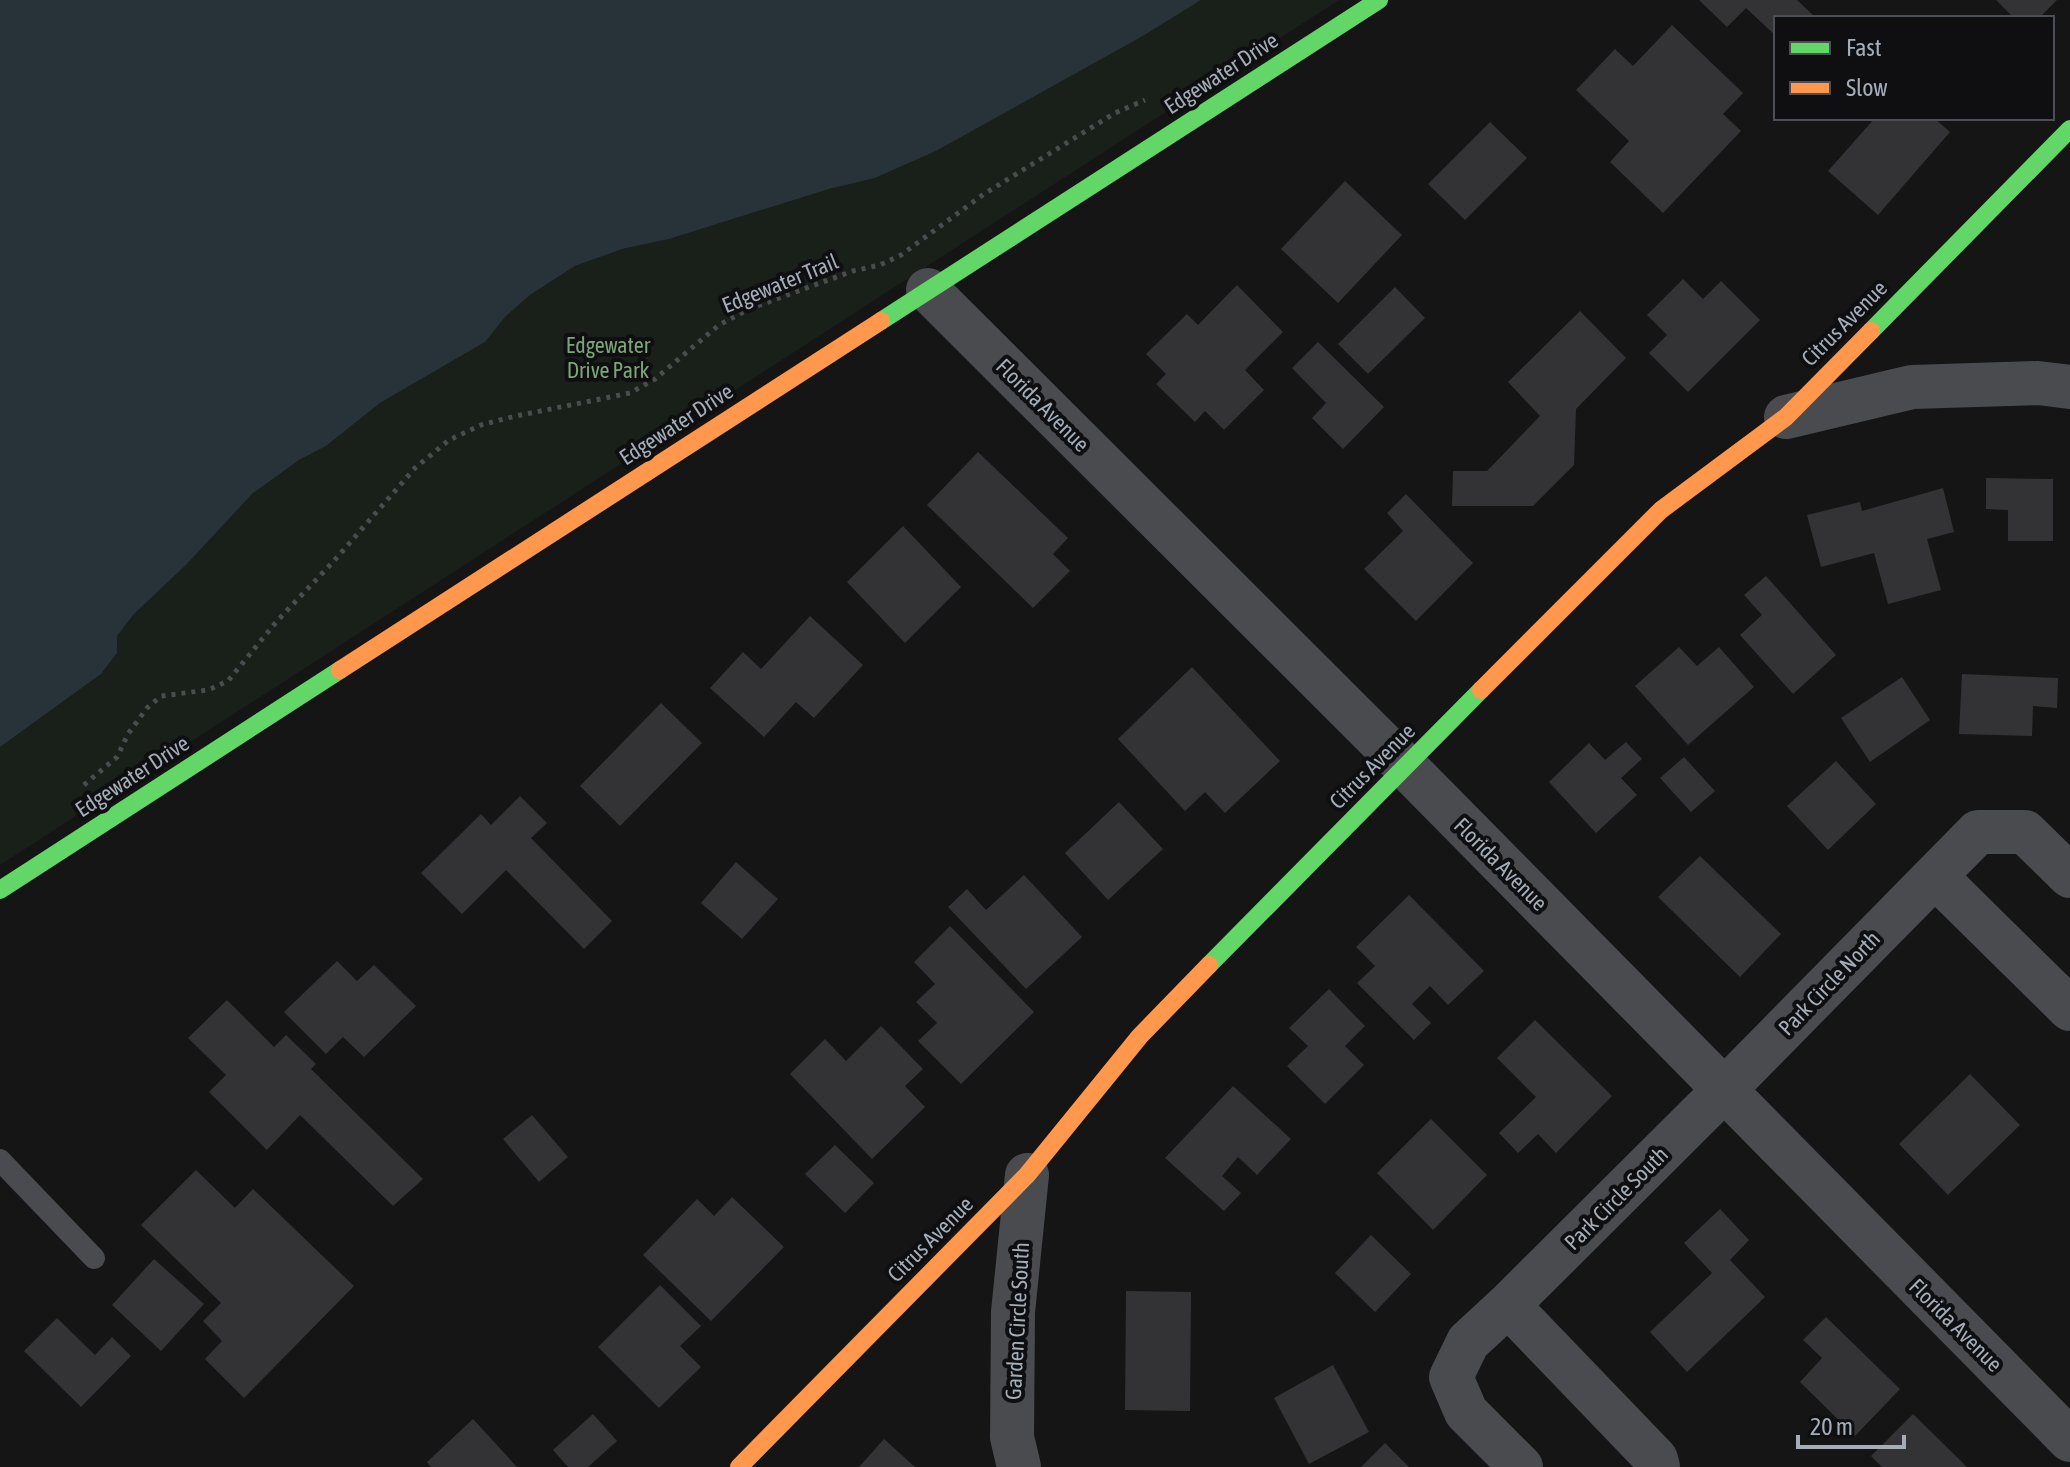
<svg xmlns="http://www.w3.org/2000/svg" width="2070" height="1467" font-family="'Asap Condensed',sans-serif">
  <rect width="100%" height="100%" fill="#151515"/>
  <path fill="#192019" d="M1201,0H1339L0,865V747L101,674L117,653V636L134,614L187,564L252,494L299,460L326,446L380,403L485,342L506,316L530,295L575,266L622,249L669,239L829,189L875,178L936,151L1143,36Z"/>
  <path fill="#273338" d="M0,0H1201L1143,36L936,151L875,178L829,189L669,239L622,249L575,266L530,295L506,316L485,342L380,403L326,446L299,460L252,494L187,564L134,614L117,636V653L101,674L0,747Z"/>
  <path fill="#333335" d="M1699,0H1797L1816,18H1776V36L1746,8L1727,27Z
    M1996,0H2057L2039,18H2014Z
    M1672,25L1743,93L1723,114L1741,131L1663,213L1610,162L1629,141L1576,90L1615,49L1633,66Z
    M1875,118H1934L1950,132L1878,215L1828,171Z
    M1490,122L1527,158L1465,220L1428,184Z
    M1345,181L1402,235L1338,303L1281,249Z
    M1683,279L1703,299L1721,281L1760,320L1688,392L1649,353L1667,335L1647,315Z
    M1237,285L1283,332L1245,370L1264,390L1224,430L1205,411L1195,422L1156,384L1166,374L1146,354L1187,314L1198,325Z
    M1395,287L1425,318L1368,374L1338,344Z
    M1580,311L1626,358L1576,409L1574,465L1533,506H1452L1453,471H1487L1540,416L1508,382Z
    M1318,342L1384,407L1343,449L1312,418L1326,403L1292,368Z
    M978,452L1068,538L1053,554L1070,571L1033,608L927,505Z
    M1986,478L2053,479V541H2008V510L1986,509Z
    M1943,488L1954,532L1927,539L1941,590L1888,604L1874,553L1821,567L1807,515L1860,502L1862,511Z
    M1406,494L1473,563L1416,621L1364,569L1403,531L1387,513Z
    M903,526L961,587L905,643L847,582Z
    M1766,576L1836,655L1793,694L1740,635L1762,615L1744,595Z
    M810,616L863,665L814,718L796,702L764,737L710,688L743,652L761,669Z
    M1679,647L1697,666L1719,647L1754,687L1688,745L1635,686Z
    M1192,667L1280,761L1225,813L1205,792L1185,811L1118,739Z
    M1962,674L2058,678L2057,708L2033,706L2032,736L1959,734Z
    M1902,677L1930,720L1870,762L1841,718Z
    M661,703L702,743L620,826L580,786Z
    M1626,742L1642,759L1621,778L1637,795L1596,833L1549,782L1589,743L1605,760Z
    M1684,757L1715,791L1691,812L1660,778Z
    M1836,761L1876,804L1828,850L1787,806Z
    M520,796L547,823L531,838L612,921L584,949L506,870L462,914L421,873L481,814L491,825Z
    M1119,802L1163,849L1108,900L1065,853Z
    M1700,856L1781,934L1740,977L1658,897Z
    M736,862L778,899L742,939L701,903Z
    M1024,875L1082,937L1026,989L948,907L967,889L986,910Z
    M1409,895L1484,971L1448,1005L1430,986L1412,1004L1431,1023L1414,1040L1357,983L1375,966L1356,947Z
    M950,926L1034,1012L961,1084L918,1041L937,1023L916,1002L935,984L914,962Z
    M337,961L357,981L374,965L416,1006L364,1057L343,1037L326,1054L284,1012Z
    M1329,989L1365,1026L1345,1046L1364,1065L1325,1104L1287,1066L1308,1046L1289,1028Z
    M227,1000L274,1047L286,1035L316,1064L311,1069L423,1179L393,1206L300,1115L267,1150L209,1092L226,1075L188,1038Z
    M1535,1020L1612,1096L1556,1153L1538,1134L1518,1153L1499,1133L1536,1097L1497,1058Z
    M881,1026L923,1069L905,1086L925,1107L872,1159L790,1074L825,1039L846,1061Z
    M1970,1074L2020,1125L1948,1195L1899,1144Z
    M1233,1086L1291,1139L1257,1175L1238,1157L1222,1176L1241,1193L1224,1211L1165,1158Z
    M532,1115L568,1157L539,1182L503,1139Z
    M1431,1119L1487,1175L1433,1230L1377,1173Z
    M835,1145L874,1183L845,1213L805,1174Z
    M196,1170L235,1208L253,1189L354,1286L244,1398L205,1359L222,1341L203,1321L221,1303L141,1225Z
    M732,1197L784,1247L711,1321L643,1255L697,1199L714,1216Z
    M1720,1209L1749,1240L1730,1260L1765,1297L1687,1372L1650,1332L1712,1273L1684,1243Z
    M1371,1235L1411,1274L1375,1312L1335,1273Z
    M154,1259L204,1304L161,1351L112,1305Z
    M660,1285L701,1326L680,1346L701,1367L659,1408L598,1347Z
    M1126,1291L1191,1292L1190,1411L1125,1410Z
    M1826,1317L1900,1389L1855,1436L1800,1382L1822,1358L1803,1340Z
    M57,1318L95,1355L112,1337L131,1356L81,1407L24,1351Z
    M1333,1365L1369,1432L1309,1464L1274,1398Z
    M593,1414L617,1441L588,1467H568L553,1450Z
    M1913,1414L1967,1467H1882L1871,1456Z
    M473,1419L517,1467H431L427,1462Z
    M884,1439L915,1467H859Z
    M1385,1443L1409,1467H1361Z"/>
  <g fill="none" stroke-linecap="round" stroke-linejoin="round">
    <path stroke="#4a4d50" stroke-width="5" stroke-dasharray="4 6" stroke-linecap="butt" d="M84,785L117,757L128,734L147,708L161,696L208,690L228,681L277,621L333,562L415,468L449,440L481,425L516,416L630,393L655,379L719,325L749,309L853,271L880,265L901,255L984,194L1115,113L1145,100"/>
    <path stroke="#494b4e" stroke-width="22" d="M0,1160L94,1258"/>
    <path stroke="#494b4e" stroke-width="44" d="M928,290L1405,766L2070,1440
      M1786,417L1912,387L2038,383L2070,387
      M1935,876L2070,1009
      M1508,1305L1656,1459L1658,1467
      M1019,1467L1012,1437L1013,1312L1027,1175
      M1521,1467L1466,1412L1451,1377L1468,1342L1508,1305L1724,1090L1978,832H2025L2070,876"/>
    <path stroke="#63d668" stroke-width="18" d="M881,321L1379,0
      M1871,331L2070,129
      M0,890L340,670
      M1209,965L1481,690"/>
    <path stroke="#ff974d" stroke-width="18" d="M340,670L881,321
      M1481,690L1661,510L1786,417L1871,331
      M739,1467L1027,1175L1140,1036L1209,965"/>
  </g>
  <g text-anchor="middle" stroke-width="8" stroke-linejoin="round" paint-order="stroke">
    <g font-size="22" fill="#a4adb8" stroke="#0f0f11">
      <text transform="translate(1221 73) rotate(-33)" y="8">Edgewater Drive</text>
      <text transform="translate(780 283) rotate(-22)" y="8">Edgewater Trail</text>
      <text transform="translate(1844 323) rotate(-45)" y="8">Citrus Avenue</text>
      <text transform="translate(1043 405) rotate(45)" y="8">Florida Avenue</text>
      <text transform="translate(676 424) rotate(-33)" y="8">Edgewater Drive</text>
      <text transform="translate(1372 766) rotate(-45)" y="8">Citrus Avenue</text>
      <text transform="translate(132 776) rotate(-33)" y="8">Edgewater Drive</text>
      <text transform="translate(1501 864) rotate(45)" y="8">Florida Avenue</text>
      <text transform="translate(1829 983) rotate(-46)" y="8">Park Circle North</text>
      <text transform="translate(1616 1198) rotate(-45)" y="8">Park Circle South</text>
      <text transform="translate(930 1239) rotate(-45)" y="8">Citrus Avenue</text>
      <text transform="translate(1017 1321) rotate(-87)" y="8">Garden Circle South</text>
      <text transform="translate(1956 1325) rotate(45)" y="8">Florida Avenue</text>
    </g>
    <g font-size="22" fill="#7ca579" stroke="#0f0f11">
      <text x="608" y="353">Edgewater<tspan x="608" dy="25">Drive Park</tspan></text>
    </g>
  </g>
  <rect x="1774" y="16" width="280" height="104" fill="#0f0f11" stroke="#4b4e54" stroke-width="2"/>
  <rect x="1790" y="42" width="40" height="12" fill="#63d668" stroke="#4b4e54" stroke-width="2"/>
  <text x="1846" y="56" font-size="24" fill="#a4adb8">Fast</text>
  <rect x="1790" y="82" width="40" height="12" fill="#ff974d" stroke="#4b4e54" stroke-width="2"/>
  <text x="1846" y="96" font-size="24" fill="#a4adb8">Slow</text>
  <path d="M1798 1435v12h106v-12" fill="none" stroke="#a4adb8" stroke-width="4"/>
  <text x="1810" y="1435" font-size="24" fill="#a4adb8" stroke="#0f0f11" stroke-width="6" paint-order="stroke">20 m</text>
</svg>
